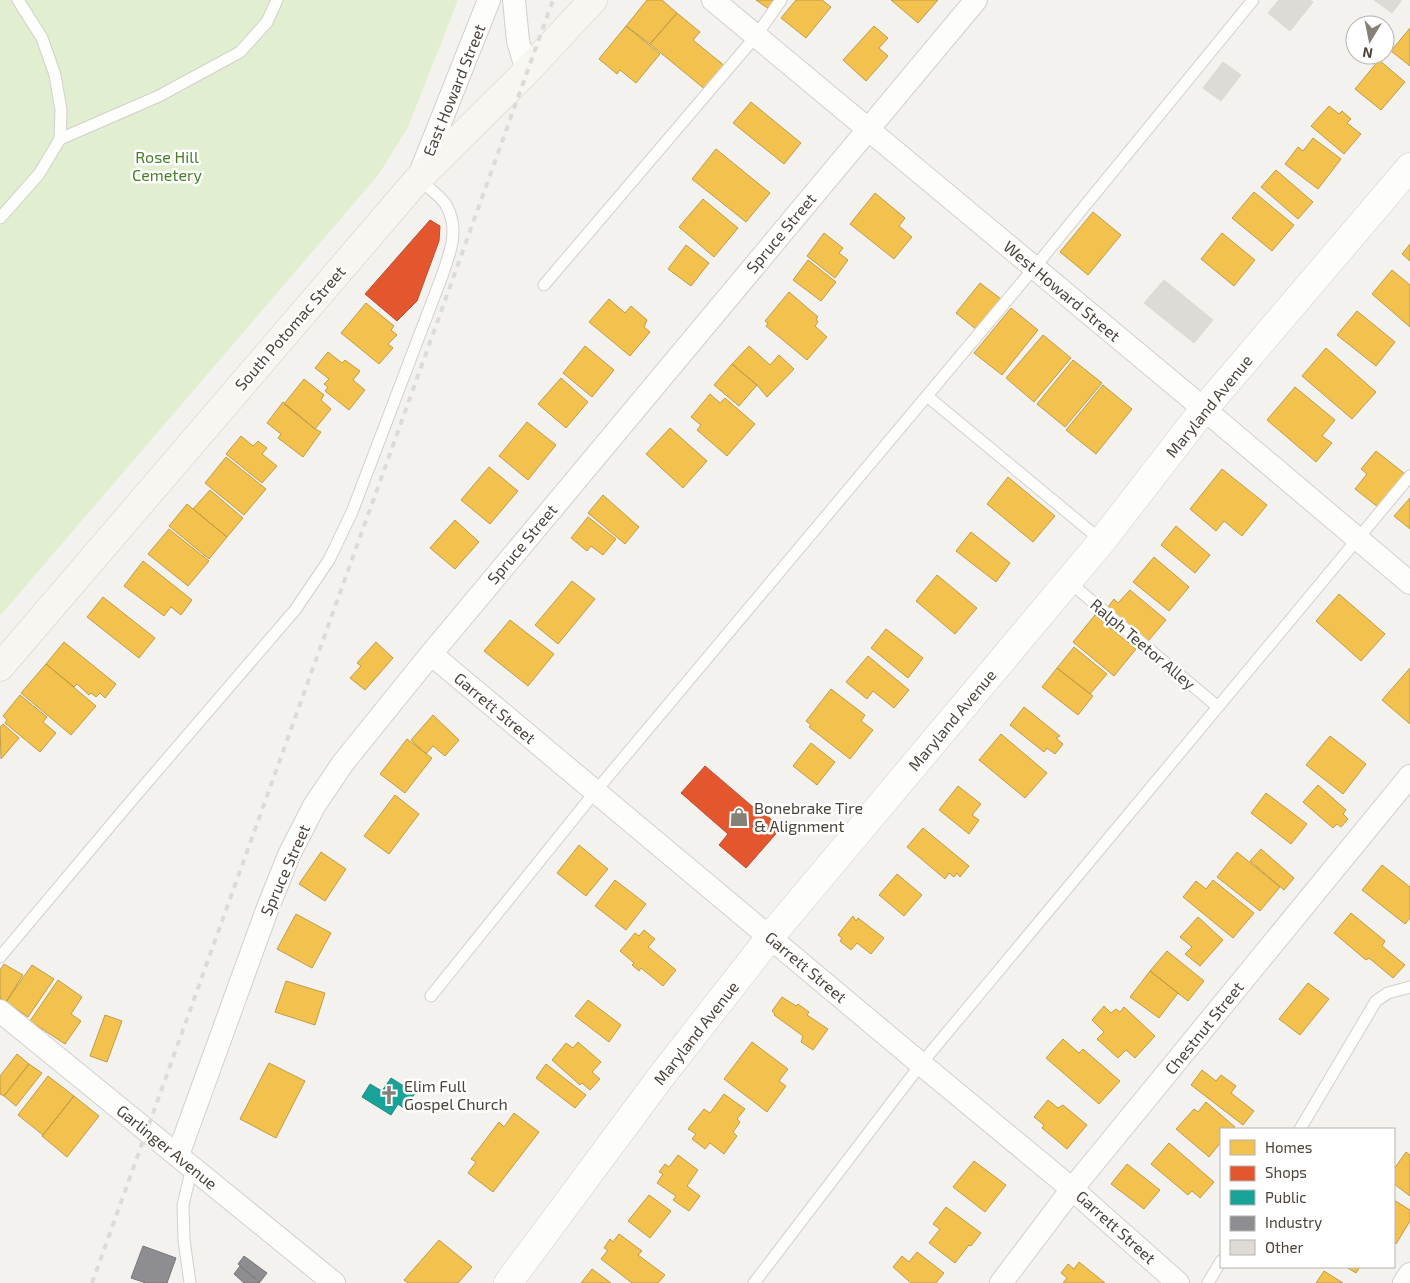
<svg xmlns="http://www.w3.org/2000/svg" width="1410" height="1283" font-family="'Exo 2',sans-serif">
  <rect width="100%" height="100%" fill="#f4f2ee"/>
  <path fill="#e1eecf" d="M0,0H458L408,127L379,174L0,616Z"/>
  <path fill="#f2c14e" stroke="#c09c48" d="M647,0H662L677,13L650,44L626,26Z
    M756,0H781L773,12Z
    M796,0H822L831,7L806,38L781,18Z
    M891,0H938L918,23Z
    M677,13L700,32L693,40L726,67L707,91L650,44Z
    M626,26L660,54L636,83L620,70L617,74L599,59Z
    M874,26L888,38L879,48L888,56L866,81L843,60Z
    M1410,28V66L1391,51Z
    M1379,60L1405,82L1381,110L1355,89Z
    M751,102L801,143L784,164L733,123Z
    M1329,106L1339,114L1342,111L1351,119L1347,123L1361,134L1344,154L1311,126Z
    M1313,138L1341,159L1318,189L1285,164L1298,147L1303,151Z
    M716,149L770,193L746,222L692,179Z
    M1276,170L1313,202L1298,219L1261,187Z
    M1254,192L1294,225L1272,251L1232,218Z
    M875,193L905,218L899,226L912,237L894,259L850,224Z
    M703,199L738,228L714,257L679,227Z
    M1093,212L1121,235L1088,275L1060,252Z
    M824,233L843,248L839,253L848,260L835,278L807,256Z
    M1222,233L1255,260L1234,286L1201,259Z
    M1410,244V261L1402,254Z
    M686,245L709,263L691,286L668,269Z
    M808,260L836,282L821,301L793,280Z
    M1392,270L1410,285V327L1372,294Z
    M980,283L1001,299L977,330L956,313Z
    M789,292L818,317L816,319L818,322L815,326L827,337L807,360L766,326L768,323L765,321Z
    M609,299L625,313L631,306L647,320L644,327L650,332L630,356L589,322Z
    M366,303L394,326L391,330L397,335L388,344L393,348L379,364L341,333Z
    M1011,308L1038,330L1002,375L974,353Z
    M1357,311L1395,342L1376,366L1337,335Z
    M1043,335L1071,358L1034,402L1006,378Z
    M585,346L614,370L592,397L563,373Z
    M749,346L770,365L779,355L794,369L767,397L757,385L732,364Z
    M1326,348L1376,392L1352,419L1302,376Z
    M328,352L342,363L345,360L360,371L353,380L365,390L349,410L325,391L328,387L324,384L329,379L315,368Z
    M1073,360L1102,383L1065,427L1037,404Z
    M732,364L757,385L739,406L714,385Z
    M561,378L588,402L566,428L538,404Z
    M304,379L324,395L321,400L331,409L315,429L284,404Z
    M1103,385L1132,409L1096,454L1066,430Z
    M1295,387L1335,420L1322,436L1332,443L1316,462L1267,420Z
    M710,394L720,403L725,398L755,424L727,456L697,430L701,425L691,417Z
    M283,402L315,429L321,432L303,457L278,438L281,434L267,423Z
    M527,422L556,445L528,480L499,456Z
    M670,428L707,461L683,488L646,454Z
    M241,436L253,446L258,441L267,448L262,454L277,466L262,483L226,454Z
    M1376,451L1405,474L1378,507L1355,489L1367,474L1361,469Z
    M226,457L266,489L244,515L205,483Z
    M489,467L518,491L490,524L461,500Z
    M1222,469L1267,505L1242,536L1224,521L1216,531L1190,509Z
    M1008,477L1055,516L1033,542L987,504Z
    M210,490L243,518L227,537L193,509Z
    M603,495L639,527L625,544L588,513Z
    M1410,498V529L1394,516Z
    M187,504L227,537L209,559L169,526Z
    M588,517L616,539L603,555L591,546L587,551L571,538Z
    M455,520L479,542L455,569L430,548Z
    M1176,526L1210,555L1195,573L1161,545Z
    M169,529L209,561L188,586L148,554Z
    M971,532L1010,563L996,582L956,551Z
    M1154,557L1189,587L1169,611L1133,582Z
    M143,561L192,600L181,615L171,607L164,616L124,586Z
    M937,575L977,608L955,634L916,601Z
    M572,581L595,599L558,644L535,625Z
    M1130,590L1166,620L1148,641L1108,607L1114,599L1118,603Z
    M1339,594L1385,634L1361,661L1316,621Z
    M103,597L155,638L139,658L87,617Z
    M1095,615L1136,649L1114,676L1073,642Z
    M510,620L554,654L528,686L484,651Z
    M886,629L923,658L908,678L871,648Z
    M64,642L116,684L105,698L100,693L96,697L91,693L89,695L77,684L74,687L46,664Z
    M376,642L393,658L365,690L350,678L361,666L357,663Z
    M1074,647L1107,674L1090,694L1057,668Z
    M868,656L909,690L894,708L873,691L867,699L846,682Z
    M46,664L96,706L71,735L21,693Z
    M1057,668L1093,696L1078,715L1042,687Z
    M1410,668V724L1382,700Z
    M831,689L865,715L861,721L873,730L850,759L809,727L811,725L806,721Z
    M20,695L47,717L43,722L56,733L40,752L5,723L7,720L3,716Z
    M1024,707L1060,736L1056,738L1063,744L1055,754L1047,748L1044,752L1010,725Z
    M433,715L459,740L445,756L433,746L426,754L411,740Z
    M3,724L19,738L1,759L0,727Z
    M1001,734L1047,773L1025,798L979,760Z
    M1330,736L1366,764L1343,794L1306,765Z
    M407,739L432,758L405,793L380,774Z
    M811,743L835,762L817,785L793,766Z
    M1318,785L1346,810L1343,814L1348,819L1341,827L1337,824L1333,828L1303,802Z
    M958,786L981,804L972,815L979,820L969,834L939,810Z
    M1266,793L1307,824L1291,844L1251,813Z
    M395,795L419,814L389,854L364,836Z
    M923,828L969,866L960,877L957,873L954,877L949,873L945,879L907,847Z
    M579,845L608,869L586,896L557,873Z
    M1261,849L1294,878L1284,890L1250,861Z
    M321,852L346,869L325,901L299,884Z
    M1237,852L1280,887L1260,911L1217,877Z
    M1382,865L1410,887V918L1405,924L1362,890Z
    M897,874L922,895L904,916L879,895Z
    M615,880L646,904L626,930L595,906Z
    M1213,880L1254,913L1233,938L1183,897L1196,881L1206,889Z
    M1351,913L1385,941L1382,946L1405,965L1393,978L1369,958L1366,960L1334,933Z
    M296,914L331,933L312,968L277,949Z
    M853,916L856,921L858,918L884,938L871,954L857,943L851,950L840,941L842,938L838,935Z
    M1198,917L1223,940L1200,966L1185,954L1192,947L1180,937Z
    M644,930L655,939L648,947L676,970L663,986L641,968L639,971L632,965L634,963L620,951L635,933L639,936Z
    M1167,951L1204,981L1188,1001L1150,971Z
    M4,964L23,975L6,1002L0,998V970Z
    M32,965L54,979L28,1017L6,1002Z
    M1150,971L1178,993L1159,1018L1130,997Z
    M58,980L82,997L71,1014L81,1021L65,1044L30,1021Z
    M286,981L325,993L315,1025L275,1012Z
    M1308,983L1329,999L1300,1035L1279,1019Z
    M782,997L796,1006L798,1004L809,1012L807,1015L828,1029L813,1050L801,1042L803,1036L774,1015L775,1014L772,1011Z
    M588,1000L621,1025L609,1042L575,1016Z
    M1104,1006L1111,1013L1116,1009L1120,1012L1124,1007L1155,1036L1135,1058L1126,1050L1118,1058L1097,1039L1104,1032L1092,1020Z
    M105,1015L122,1021L107,1062L90,1056Z
    M1063,1039L1079,1053L1083,1049L1120,1081L1099,1104L1046,1058Z
    M578,1042L601,1062L592,1072L600,1079L590,1090L582,1083L580,1085L552,1060L566,1043L573,1048Z
    M752,1042L788,1069L779,1081L786,1086L767,1112L724,1079Z
    M17,1054L29,1064L4,1096L0,1094V1076Z
    M269,1063L305,1081L276,1138L240,1119Z
    M29,1064L42,1073L16,1106L4,1096Z
    M546,1064L586,1095L575,1108L536,1078Z
    M1202,1070L1216,1081L1221,1075L1236,1086L1231,1093L1254,1111L1243,1125L1191,1085Z
    M48,1076L74,1096L43,1135L18,1115Z
    M724,1094L745,1109L737,1119L740,1122L733,1132L737,1136L724,1154L710,1143L705,1149L692,1139L696,1134L688,1129L704,1109L710,1113Z
    M74,1096L99,1116L67,1157L42,1136Z
    M1048,1100L1058,1108L1063,1105L1087,1125L1067,1149L1042,1128L1044,1125L1034,1117Z
    M1206,1102L1235,1127L1232,1129H1221V1142L1209,1157L1176,1129L1194,1109L1198,1112Z
    M514,1113L539,1132L493,1192L468,1173L476,1162L471,1159L499,1122L504,1127Z
    M1169,1143L1214,1182L1200,1198L1192,1191L1188,1195L1151,1164Z
    M1406,1152L1410,1155V1196L1394,1184V1169Z
    M678,1155L698,1170L687,1186L700,1196L689,1211L673,1200L676,1196L657,1183L663,1174L659,1172L665,1164L669,1167Z
    M974,1161L1006,1185L985,1212L953,1187Z
    M1127,1164L1160,1190L1144,1209L1111,1184Z
    M649,1195L671,1211L650,1238L628,1221Z
    M1394,1200L1410,1210V1221L1396,1244L1394,1242Z
    M946,1207L981,1233L971,1246L969,1245L955,1263L929,1243L940,1229L933,1224Z
    M619,1234L642,1251L638,1255L665,1275L658,1283H632L601,1259L608,1250L604,1248L610,1239L613,1242Z
    M439,1240L472,1267L458,1283H408L404,1280Z
    M917,1252L944,1273L936,1283H911L893,1267L902,1256L909,1262Z
    M1079,1262L1105,1283H1063L1067,1278L1061,1273L1068,1264L1074,1269Z
    M1346,1267H1360L1356,1273Z
    M592,1269L611,1283H581Z
    M1324,1271L1343,1283H1316Z"/>
  <path fill="#e4572e" stroke="#b65131" d="M430,220L440,226L439,241L417,301L397,321L365,294Z
    M705,766L753,807L755,805L781,828L746,868L719,845L728,834L681,793Z"/>
  <path fill="#17a398" stroke="#27867c" d="M391,1078L415,1093L405,1109L398,1104L391,1115L362,1097L370,1084L382,1091Z"/>
  <path fill="#8d8d92" stroke="#797777" d="M143,1246L176,1258L167,1283H146L131,1278Z
    M244,1256L267,1273L260,1282L238,1264Z
    M240,1266L260,1283H244L234,1274Z"/>
  <path fill="#dedbd6" stroke="#dcd9d4" d="M1279,0H1310L1313,2L1290,31L1268,13Z
    M1374,0H1400L1401,1L1392,13Z
    M1223,62L1241,75L1221,101L1203,88Z
    M1164,280L1213,320L1194,343L1144,303Z"/>
  <g fill="none" stroke-linecap="round" stroke-linejoin="round">
    <g stroke="#d2d0cb" stroke-width="13">
      <path id="service" d="M60,139L159,96L240,52L267,22L277,0
        M0,218L39,174L60,139L61,110L55,75L42,38L18,0
        M544,285L756,36L781,0
        M927,396L1102,541
        M1068,581L1218,707
        M0,957L137,794L295,610L329,560L352,512L442,276C450,253 460,229 446,205C442,197 426,186 418,179
        M431,996L595,792L1034,268L1253,0
        M1300,1129L1376,1001L1388,993L1410,987
        M190,1283L184,1240L183,1205L192,1167
        M754,1283L921,1064L1410,476
        M1208,1283L1221,1261"/>
    </g>
    <g stroke="#d2d0cb" stroke-width="24">
      <path id="minor" d="M514,0L518,41L527,71
        M713,0L1204,409L1410,583
        M419,176L489,0
        M431,654L921,1064L1072,1189L1178,1283
        M0,1011L334,1283
        M178,1155L267,910L289,855L314,806L343,763L431,654L976,0
        M1001,1283L1072,1189L1410,776
        M1404,1283L1410,1274"/>
    </g>
    <g stroke="#d2d0cb" stroke-width="29">
      <path id="tertiary" d="M508,1283L660,1078L770,937L1102,541L1204,409L1410,167"/>
    </g>
    <g stroke="#d3cfc5" stroke-width="29">
      <path id="secondary" d="M0,667L418,179L527,71L593,0"/>
    </g>
    <use href="#service" stroke="#fdfdfc" stroke-width="11"/>
    <use href="#minor" stroke="#fdfdfc" stroke-width="22"/>
    <use href="#tertiary" stroke="#fdfdfc" stroke-width="28"/>
    <use href="#secondary" stroke="#f7f6f1" stroke-width="28"/>
    <path stroke="#dbdbda" stroke-width="4" stroke-dasharray="6 6" stroke-linecap="butt" d="M92,1283L553,0"/>
  </g>
  <defs>
    <g id="shop-bare" transform="scale(1.5)"><path d="M-5-2.5h2.3a2.7 3.5 0 0 1 5.4 0H5L5.5 6h-11ZM-1.5-2.5h3a1.5 2.3 0 0 0-3 0Z" fill="#868178" stroke="#fff" stroke-width="2.5" paint-order="stroke"/></g>
    <g id="church-bare" transform="scale(1.5)"><path d="M-1.2-6h2.4v3.5h3.3v2.4h-3.3V6h-2.4V-.1h-3.3v-2.4h3.3Z" fill="#868178" stroke="#fff" stroke-width="2.5" paint-order="stroke"/></g>
  </defs>
  <g fill-rule="evenodd">
    <use href="#shop-bare" x="739" y="817"/>
    <use href="#church-bare" x="389" y="1095"/>
  </g>
  <g text-anchor="middle" stroke-width="5" stroke-linejoin="round" paint-order="stroke">
    <g font-size="16" fill="#4b4439" stroke="#fff">
      <text transform="translate(454 90) rotate(-68)" y="6">East Howard Street</text>
      <text transform="translate(781 233) rotate(-50)" y="6">Spruce Street</text>
      <text transform="translate(1062 291) rotate(40)" y="6">West Howard Street</text>
      <text transform="translate(290 328) rotate(-49)" y="6">South Potomac Street</text>
      <text transform="translate(1209 406) rotate(-51)" y="6">Maryland Avenue</text>
      <text transform="translate(522 544) rotate(-50)" y="6">Spruce Street</text>
      <text transform="translate(1143 644) rotate(40)" y="6">Ralph Teetor Alley</text>
      <text transform="translate(495 708) rotate(40)" y="6">Garrett Street</text>
      <text transform="translate(952 720) rotate(-50)" y="6">Maryland Avenue</text>
      <text transform="translate(285 870) rotate(-66)" y="6">Spruce Street</text>
      <text transform="translate(806 967) rotate(40)" y="6">Garrett Street</text>
      <text transform="translate(1204 1028) rotate(-51)" y="6">Chestnut Street</text>
      <text transform="translate(696 1033) rotate(-52)" y="6">Maryland Avenue</text>
      <text transform="translate(167 1147) rotate(39)" y="6">Garlinger Avenue</text>
      <text transform="translate(1116 1227) rotate(42)" y="6">Garrett Street</text>
    </g>
    <g font-size="16" fill="#4a7f2a" stroke="#fff">
      <text x="167" y="163">Rose Hill<tspan x="167" dy="18">Cemetery</tspan></text>
    </g>
    <g font-size="16" fill="#4b4439" stroke="#fff" text-anchor="start">
      <text x="754" y="814">Bonebrake Tire<tspan x="754" dy="18">&amp; Alignment</tspan></text>
      <text x="404" y="1092">Elim Full<tspan x="404" dy="18">Gospel Church</tspan></text>
    </g>
  </g>
  <rect x="1220" y="1128" width="175" height="140" fill="#ffffff" stroke="#b7b4b0"/>
  <rect x="1230" y="1140" width="25" height="15" fill="#f2c14e" stroke="#b7b4b0"/>
  <text x="1265" y="1153" font-size="15" fill="#4b4439">Homes</text>
  <rect x="1230" y="1166" width="25" height="15" fill="#e4572e" stroke="#b7b4b0"/>
  <text x="1265" y="1178" font-size="15" fill="#4b4439">Shops</text>
  <rect x="1230" y="1190" width="25" height="15" fill="#17a398" stroke="#b7b4b0"/>
  <text x="1265" y="1203" font-size="15" fill="#4b4439">Public</text>
  <rect x="1230" y="1216" width="25" height="15" fill="#8d8d92" stroke="#b7b4b0"/>
  <text x="1265" y="1228" font-size="15" fill="#4b4439">Industry</text>
  <rect x="1230" y="1240" width="25" height="15" fill="#dedbd6" stroke="#b7b4b0"/>
  <text x="1265" y="1253" font-size="15" fill="#4b4439">Other</text>
  <g transform="translate(1370 40) rotate(190)"><circle r="24" fill="#ffffff" stroke="#b7b4b0"/>
  <path d="M0-4L9 19L0 12L-9 19Z" fill="#868178"/>
  <text y="-8" font-size="14" font-weight="bold" text-anchor="middle" fill="#4b4439">N</text>
  </g>
</svg>
